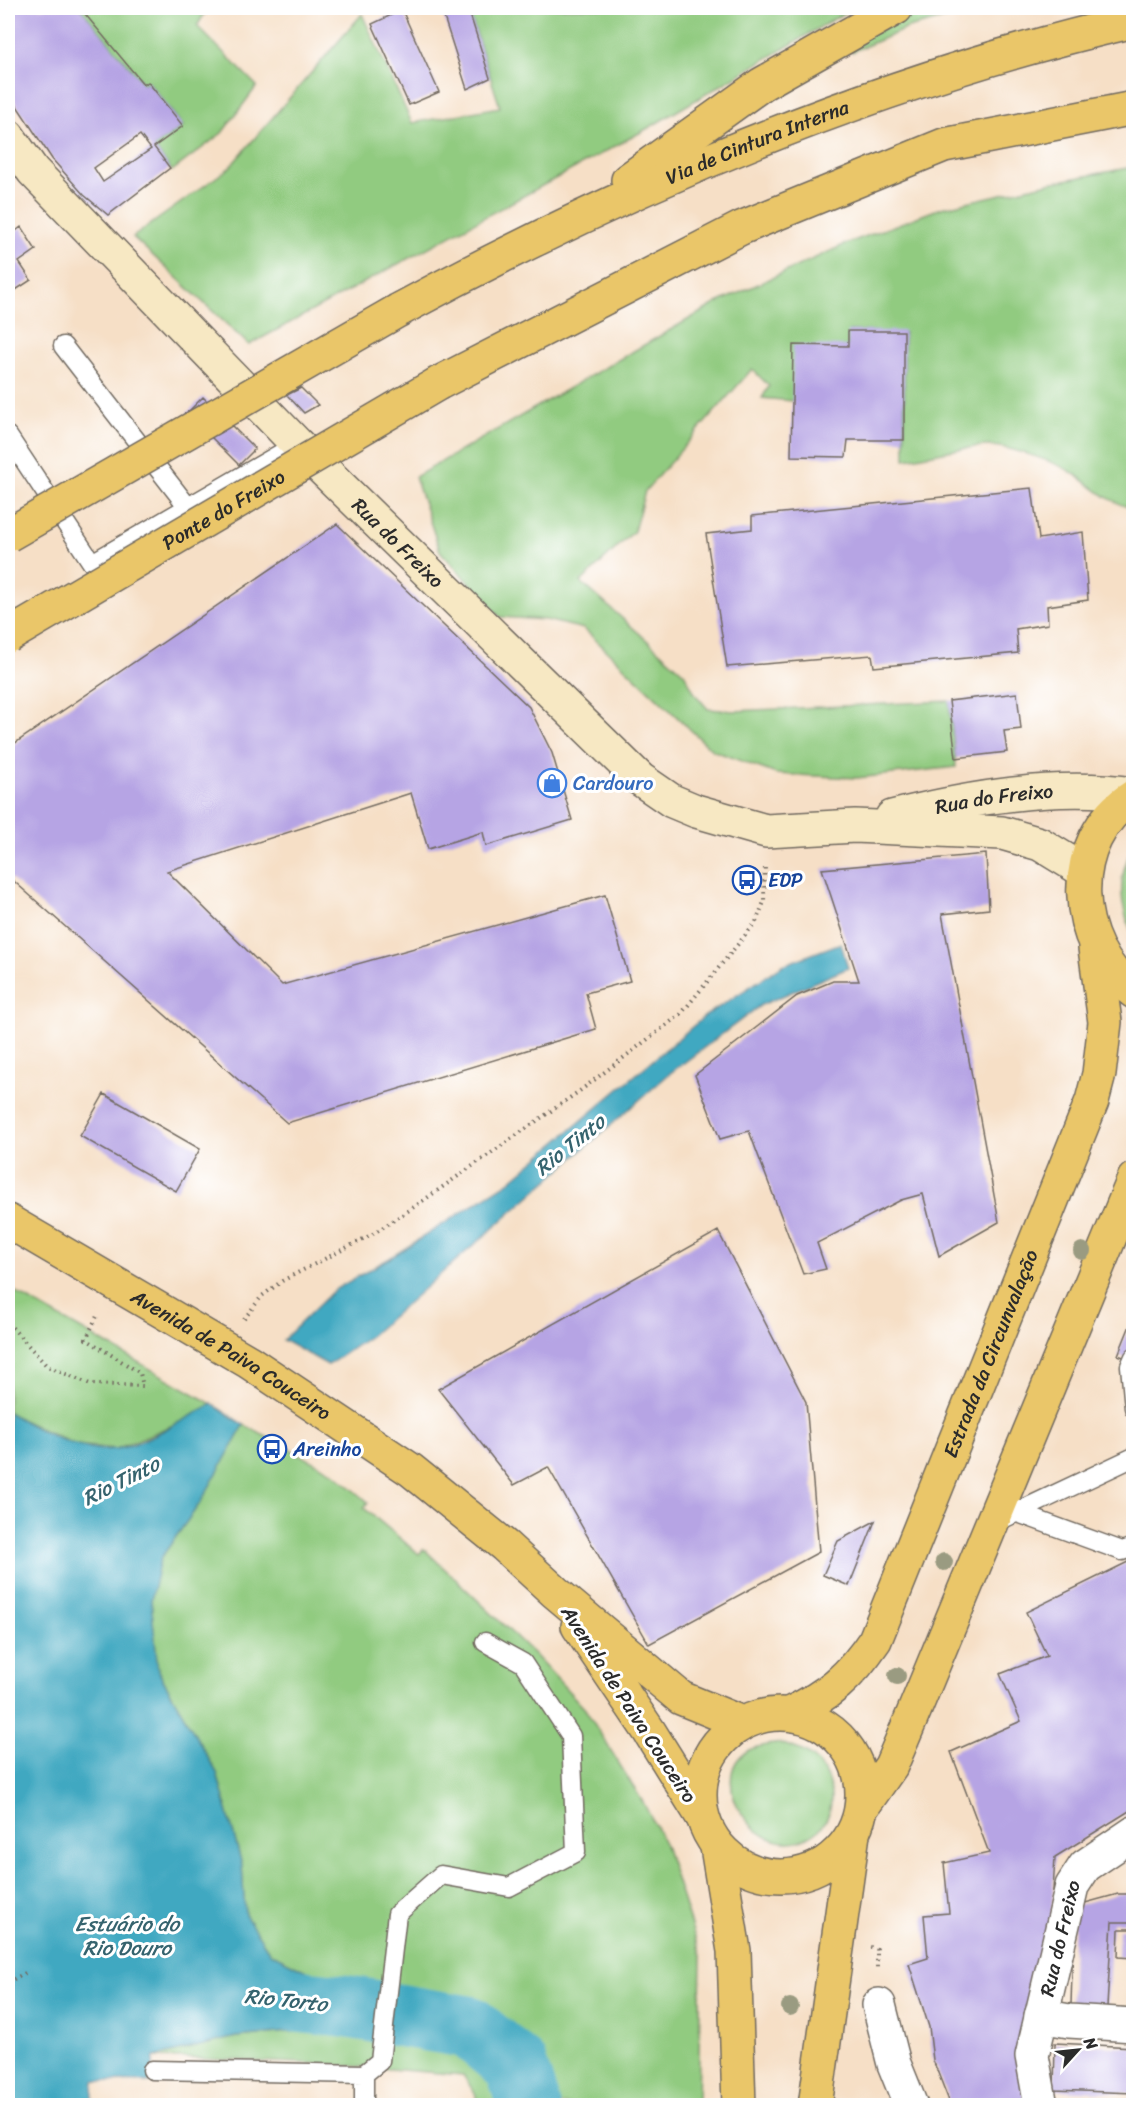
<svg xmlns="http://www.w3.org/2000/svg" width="1141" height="2113" font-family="Sriracha,sans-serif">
  <rect width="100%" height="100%" fill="#fff"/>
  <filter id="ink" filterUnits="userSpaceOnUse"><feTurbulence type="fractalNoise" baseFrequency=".0167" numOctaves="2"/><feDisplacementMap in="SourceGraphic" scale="12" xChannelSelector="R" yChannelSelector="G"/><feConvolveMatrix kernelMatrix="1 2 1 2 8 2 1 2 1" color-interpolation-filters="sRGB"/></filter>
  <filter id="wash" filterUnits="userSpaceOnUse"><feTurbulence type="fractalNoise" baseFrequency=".008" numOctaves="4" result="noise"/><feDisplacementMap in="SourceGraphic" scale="24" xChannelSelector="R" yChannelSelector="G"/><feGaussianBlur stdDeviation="1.35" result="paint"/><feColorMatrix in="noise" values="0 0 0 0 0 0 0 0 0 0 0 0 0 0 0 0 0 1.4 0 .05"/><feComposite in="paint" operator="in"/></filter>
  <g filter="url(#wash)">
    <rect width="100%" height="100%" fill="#f6dfc6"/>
    <path fill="#91cb80" stroke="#5e7b56" stroke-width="1.5" d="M80,8H206L207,10L197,26L257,86L222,133L172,171L154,147L183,126L148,82L144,85Z
      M468,8H853L643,131L249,345L133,237L229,168L362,14L412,123L500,107Z
      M918,8H985L908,28L852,52L848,45Z
      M1133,167V509C1104,500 1095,487 1071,472C1056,462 1005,445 987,446C960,447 932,455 905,459L904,332L849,331L848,346L793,401L762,398L769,386L752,369L645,491L634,531L581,582L684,673L696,695L708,709L734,711L949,701L956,767L857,778L776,774L712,750L584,629L546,620L500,617L440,551L415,477L717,303L848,243L941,208L1049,183Z
      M1133,847H1134L1133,936C1120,906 1116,877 1133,847Z
      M8,1288L212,1404L185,1420L116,1449L76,1445L16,1417L8,1412Z
      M244,1425L333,1472L368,1502L364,1508L419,1554L424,1549L535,1655L585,1709L643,1802L665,1845L701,1956L698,2105H476V2095L463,2075L326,2064L154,2057L236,2037L340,2027L346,1991L270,1953L245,1915L242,1865L217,1773L158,1671L151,1600L160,1559L200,1503Z
      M780,1743C791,1747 805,1750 813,1758C835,1779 839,1816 813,1834C760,1870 701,1777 749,1750C758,1745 770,1745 780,1743Z"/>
    <path fill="#41a8c1" stroke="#366a76" stroke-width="1.5" d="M841,943L848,968L761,1005L669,1074L370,1336L328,1365L283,1340L334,1290L390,1258L509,1182L705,1016L783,965Z
      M212,1404L244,1425L200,1503L160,1559L151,1600L158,1671L217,1773L242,1865L245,1915L270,1953L346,1991L340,2027L236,2037L154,2057L151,2082L94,2081L92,2105L8,2106V1412C38,1430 79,1453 115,1449C136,1447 192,1416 212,1404Z"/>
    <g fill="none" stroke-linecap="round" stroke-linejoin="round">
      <path stroke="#41a8c1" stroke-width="63" d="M258,1997L343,2006L469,2027L516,2066L529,2106"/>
    </g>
    <g id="blocks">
      <path fill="#b6a4e4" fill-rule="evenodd" d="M8,8H80L144,85L148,82L183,126L154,147L170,168L108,215L84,195L52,159L15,103L8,65ZM140,135L151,149L103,182L94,168Z
        M441,8H468L490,78L467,89Z
        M402,10L439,92L409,105L372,24Z
        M21,227L36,250L19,262L31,280L8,295V237Z
        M848,331H904V440H848L846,457L791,456L793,345L848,346Z
        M301,388L318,405L304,413L287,395Z
        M203,397L255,449L239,465L187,413Z
        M1032,488L1039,539L1083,532L1088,600L1047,606L1048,624L1016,629L1018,653L874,667L872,655L727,667L706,534L752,529V516Z
        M337,524L529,707L552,753L572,820L486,846L483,832L428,849L411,793L167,871L282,985L605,895L630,981L586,993L596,1029L287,1123L8,876V748Z
        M1017,693L1021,729L1004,731L1007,752L956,758L949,701Z
        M986,854L989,909L942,914L999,1222L939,1256L923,1194L901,1200L817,1243L826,1269L803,1274L749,1131L720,1139L695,1075L797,996L833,981H859L822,869Z
        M104,1094L200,1149L176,1191L80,1136Z
        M718,1231L806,1402L819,1552L649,1644L548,1467L514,1485L438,1389Z
        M1133,1318H1134V1361L1118,1355Z
        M875,1521L849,1586L823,1575L838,1541Z
        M1134,1559V1808L1055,1857L1051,1924L1029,2106H951L933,2060L929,2027L909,1964L928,1958L924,1915L949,1913L944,1863L989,1853L951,1752L1021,1721L1000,1674L1047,1656L1026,1612Z
        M1118,1894H1134V1922H1112L1107,2007L1071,2005L1074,1906Z
        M1119,1929H1134V1958L1118,1957Z
        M1055,2043L1134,2047V2093L1054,2090Z"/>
    </g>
  </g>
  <g filter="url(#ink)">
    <use href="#blocks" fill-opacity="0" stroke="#726a61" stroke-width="1.5"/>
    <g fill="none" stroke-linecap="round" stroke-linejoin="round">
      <g stroke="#726a61" stroke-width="21">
        <path id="lane" d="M63,346L188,507L297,444
          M8,436L92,563L188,507
          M1134,1357L1130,1366L1134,1408
          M1018,1513L1122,1551L1134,1547
          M992,1524L1134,1457
          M152,2070L364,2074V2106
          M364,2074L380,2061L397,1914L441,1875L509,1887L576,1852L571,1736L523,1663L485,1642"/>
      </g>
      <g stroke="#726a61" stroke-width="36">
        <g id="street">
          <path d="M879,2005L894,2064L911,2106"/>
          <path d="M1041,2016L1069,2021L1134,2025"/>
          <path id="s1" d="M1041,2106L1032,2056L1072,1886L1085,1866L1134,1833"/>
        </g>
      </g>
      <g stroke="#726a61" stroke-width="36">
        <g id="secondary">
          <path id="s2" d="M8,136L33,171L297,444L640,779L672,801L696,811L766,831L855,826L1002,833L1040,844L1084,871"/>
          <path id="s3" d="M892,817C970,798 1053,783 1134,794"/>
        </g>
      </g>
      <g stroke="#726a61" stroke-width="36">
        <g id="primary">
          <path d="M1134,796C1063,840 1071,946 1134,992"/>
          <path id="s4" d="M8,1221L249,1362L411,1470L505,1546L555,1592L681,1698L742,1723"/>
          <path d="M578,1626L649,1731L702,1816"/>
          <circle cx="781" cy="1795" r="81"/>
          <path id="s5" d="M789,1714C829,1695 850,1677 875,1640L1092,1101L1099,1074L1105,1022L1095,948"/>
          <path d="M863,1806L891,1766L913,1714L1134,1179"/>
          <path d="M717,1847L734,1951L739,2106"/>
          <path d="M815,2106L853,1834"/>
        </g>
      </g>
      <g stroke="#726a61" stroke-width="36">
        <g id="highway">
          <path d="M628,180L762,84L896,8"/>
          <path id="s6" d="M399,310C631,184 875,81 1134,21"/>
          <path d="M439,383L741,228L944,145L1134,108"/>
        </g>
      </g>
      <path stroke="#726a61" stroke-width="4" stroke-dasharray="1.5 4.5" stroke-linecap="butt" d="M244,1319L262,1296L282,1281L371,1235L414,1207L581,1090L681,1014L756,922L764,902L765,865
        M8,1323L47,1366L90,1384L143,1386L140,1373L86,1339L98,1314
        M870,1947L877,1949V1971
        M8,1982L29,1971"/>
      <use href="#lane" stroke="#fff" stroke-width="18"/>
      <use href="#street" stroke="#fff" stroke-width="33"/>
      <use href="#secondary" stroke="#f7e8c3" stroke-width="33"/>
      <use href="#primary" stroke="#eac669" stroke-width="33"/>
      <use href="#highway" stroke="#eac669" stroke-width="33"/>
      <g stroke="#726a61" stroke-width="36" stroke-linecap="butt">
        <g id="highway-bridge">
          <path d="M8,535L399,310"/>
          <path id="s7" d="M8,636L439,383"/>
        </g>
      </g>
      <use href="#highway-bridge" stroke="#eac669" stroke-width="33"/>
    </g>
    <g fill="#9a9b81">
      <circle cx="1082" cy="1251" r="9"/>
      <circle cx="944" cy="1562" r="9"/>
      <circle cx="897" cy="1676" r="9"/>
      <circle cx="790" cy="2007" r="9"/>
    </g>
  </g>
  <defs>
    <g id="shop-ring" transform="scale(1.5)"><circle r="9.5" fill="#fff" stroke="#3f7fe0" stroke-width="1.5"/><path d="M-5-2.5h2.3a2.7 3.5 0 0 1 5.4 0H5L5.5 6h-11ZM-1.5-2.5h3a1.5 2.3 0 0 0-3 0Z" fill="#3f7fe0"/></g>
    <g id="bus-ring" transform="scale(1.5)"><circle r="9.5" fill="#fff" stroke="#1a4fb4" stroke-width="1.5"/><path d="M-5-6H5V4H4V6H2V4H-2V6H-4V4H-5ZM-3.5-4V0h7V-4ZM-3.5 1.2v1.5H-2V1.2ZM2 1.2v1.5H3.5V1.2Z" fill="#1a4fb4"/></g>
  </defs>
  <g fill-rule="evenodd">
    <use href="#shop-ring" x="552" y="783"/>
    <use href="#bus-ring" x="747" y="880"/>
    <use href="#bus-ring" x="272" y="1449"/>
  </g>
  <g text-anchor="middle" stroke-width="6" stroke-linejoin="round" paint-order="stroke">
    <g font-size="20" fill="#2b2b2b" stroke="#fff">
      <text dy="7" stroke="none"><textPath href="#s6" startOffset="396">Via de Cintura Interna</textPath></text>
      <text dy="7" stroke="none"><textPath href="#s7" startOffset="250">Ponte do Freixo</textPath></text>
      <text dy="7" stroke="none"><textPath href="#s2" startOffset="564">Rua do Freixo</textPath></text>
      <text dy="7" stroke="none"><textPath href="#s3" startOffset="104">Rua do Freixo</textPath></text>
      <text dy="7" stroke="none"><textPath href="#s5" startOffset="424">Estrada da Circunvalação</textPath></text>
      <text dy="7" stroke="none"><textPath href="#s4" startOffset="260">Avenida de Paiva Couceiro</textPath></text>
      <text transform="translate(629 1704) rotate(57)" y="7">Avenida de Paiva Couceiro</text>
      <text dy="7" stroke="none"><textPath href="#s1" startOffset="172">Rua do Freixo</textPath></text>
    </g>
    <g font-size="20" fill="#366cbe" stroke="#fff" text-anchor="start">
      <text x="573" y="790">Cardouro</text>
    </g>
    <g font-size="20" fill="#164399" stroke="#fff" text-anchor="start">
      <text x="768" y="887">EDP</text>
      <text x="293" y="1456">Areinho</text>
    </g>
    <g font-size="21" font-style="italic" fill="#35636e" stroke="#fff">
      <text transform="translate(570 1145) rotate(-39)" y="7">Rio Tinto</text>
      <text transform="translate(121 1481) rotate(-27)" y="7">Rio Tinto</text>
      <text x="127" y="1931">Estuário do<tspan x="127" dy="24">Rio Douro</tspan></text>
      <text transform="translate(286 2000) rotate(6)" y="7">Rio Torto</text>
    </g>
  </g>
  <rect width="1141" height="2113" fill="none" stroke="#fff" stroke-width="30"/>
  <g transform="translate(1078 2050) rotate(63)" stroke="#ffffff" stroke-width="4.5" paint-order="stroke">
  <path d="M0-4.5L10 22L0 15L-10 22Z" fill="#2b2b2b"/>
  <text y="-9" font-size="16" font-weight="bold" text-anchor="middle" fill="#2b2b2b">N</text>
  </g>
</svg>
